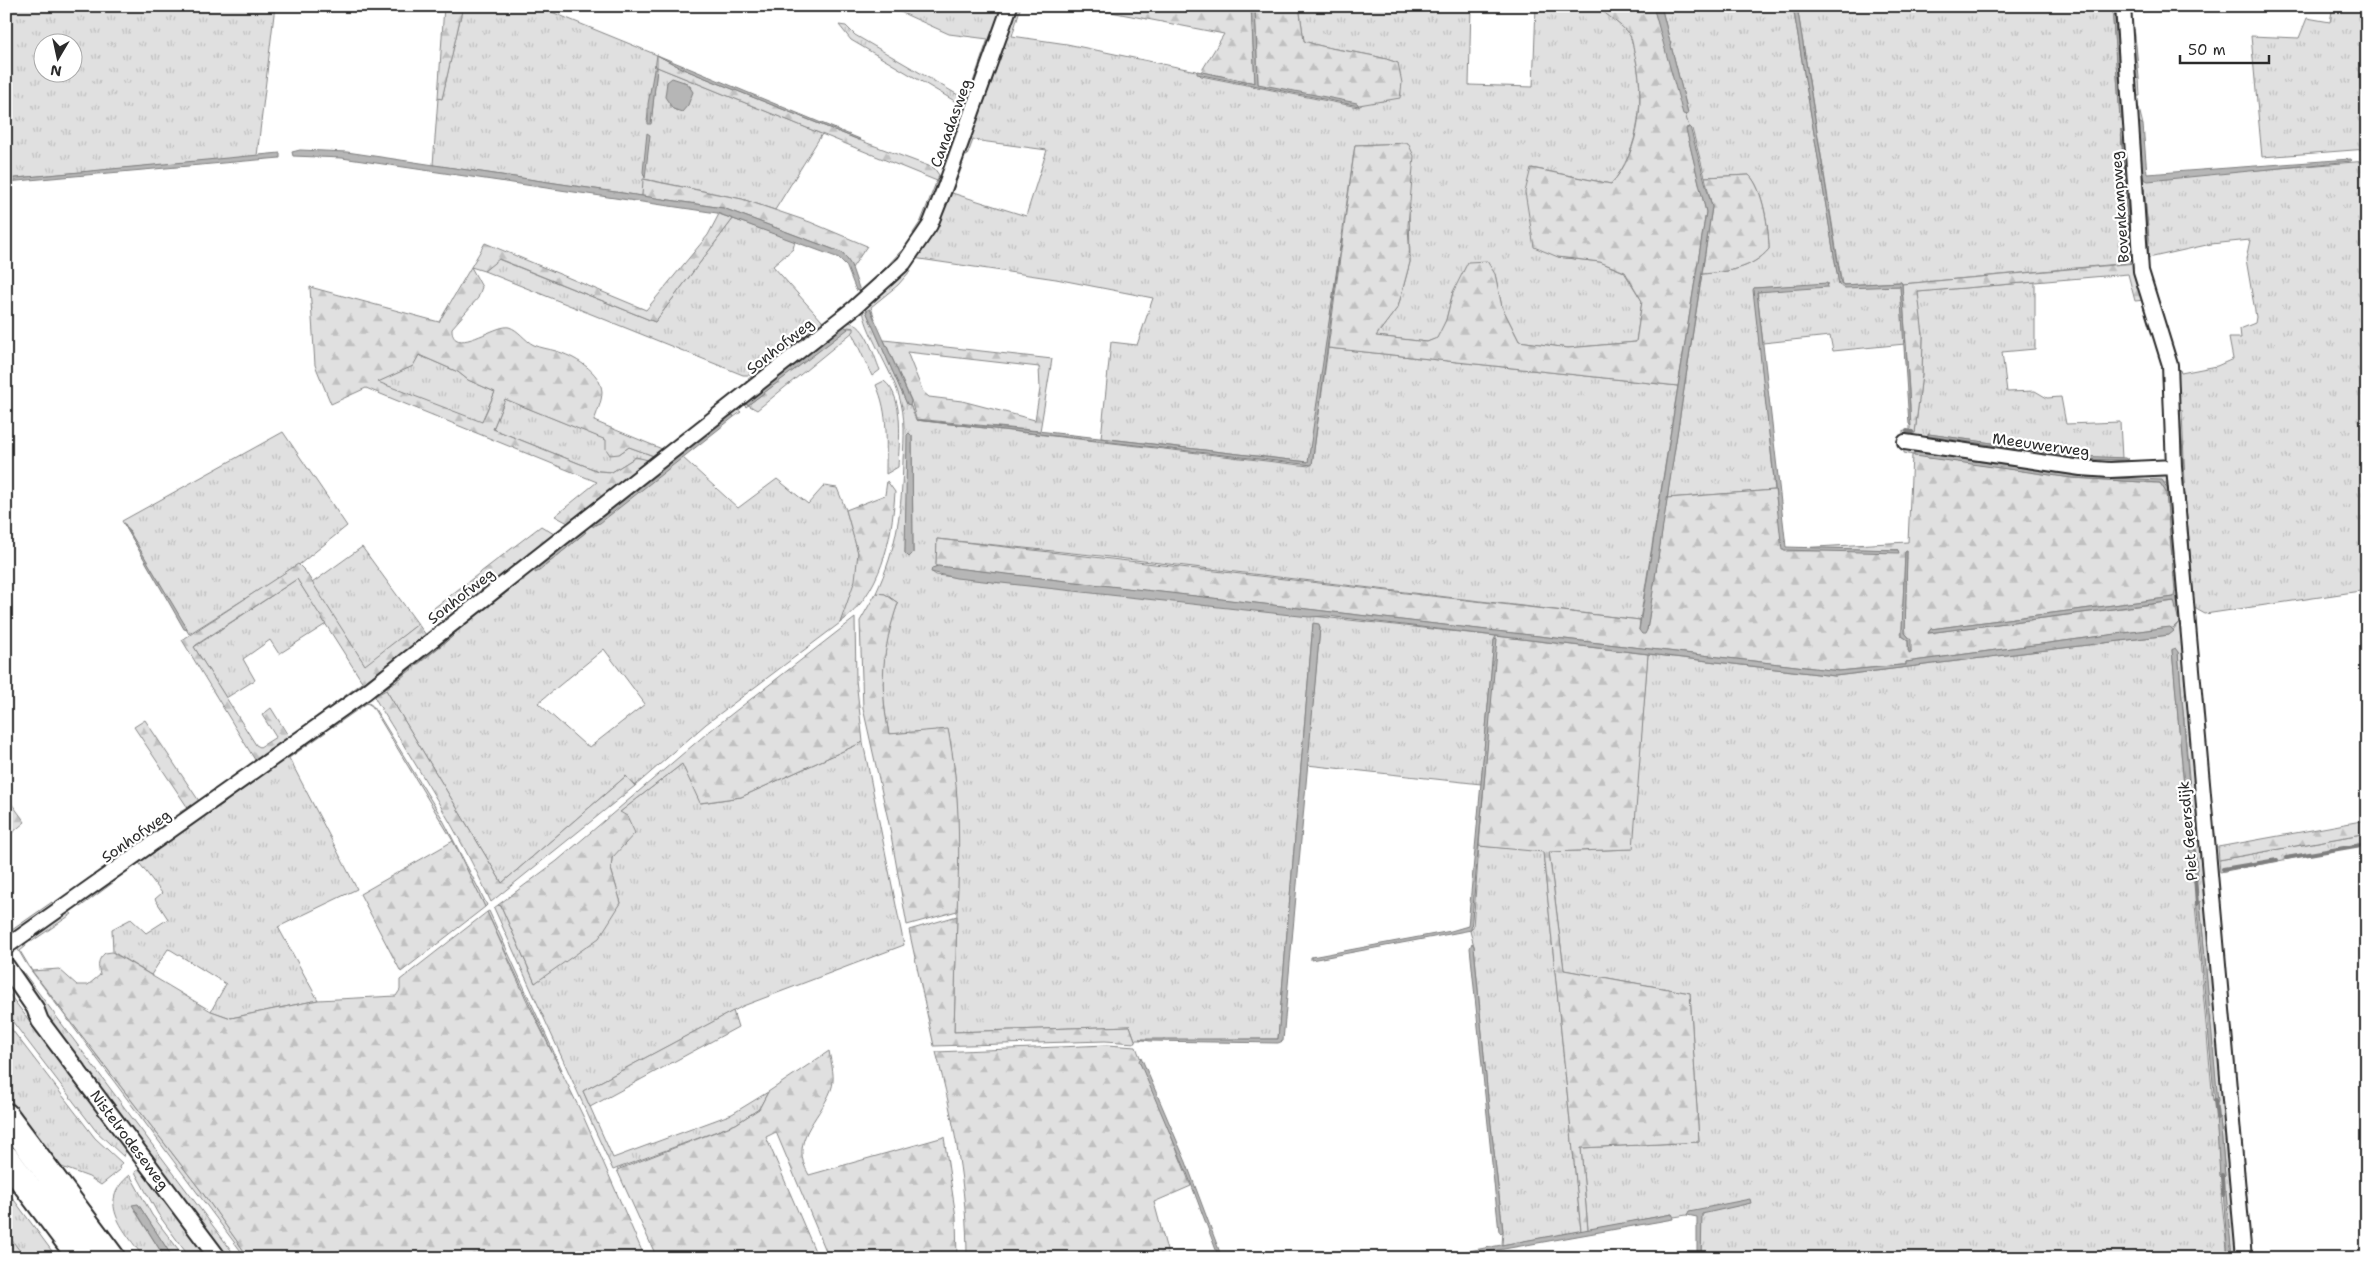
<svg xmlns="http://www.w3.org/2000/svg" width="2373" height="1264" font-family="'Shantell Sans',sans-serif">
  <defs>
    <pattern id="grass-tufts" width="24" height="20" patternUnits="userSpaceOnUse" patternTransform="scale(1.25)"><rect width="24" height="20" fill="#e0e0e0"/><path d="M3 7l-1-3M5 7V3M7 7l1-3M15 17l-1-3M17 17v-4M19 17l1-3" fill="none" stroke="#c0c0c0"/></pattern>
    <pattern id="forest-firs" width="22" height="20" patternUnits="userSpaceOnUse" patternTransform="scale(1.25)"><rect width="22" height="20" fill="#e0e0e0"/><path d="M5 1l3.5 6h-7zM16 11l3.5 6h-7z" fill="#c0c0c0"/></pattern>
  </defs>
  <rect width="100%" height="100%" fill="#fff"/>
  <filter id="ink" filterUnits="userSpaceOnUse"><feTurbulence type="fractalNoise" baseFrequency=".02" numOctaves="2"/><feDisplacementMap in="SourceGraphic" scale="10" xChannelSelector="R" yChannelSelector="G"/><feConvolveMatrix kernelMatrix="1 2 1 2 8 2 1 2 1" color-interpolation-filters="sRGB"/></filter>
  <g filter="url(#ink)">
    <path fill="url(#grass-tufts)" stroke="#868686" fill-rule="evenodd" d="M6,6H275L257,156L6,179ZM42,42H72V72H42Z
      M463,6H537L657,55L647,121L651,123L657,67L822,134L775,210L742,199L644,179L642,196L433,165L438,98H442ZM683,81L691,87L677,111L669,106Z
      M887,6H1006L979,82H973L988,39L949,34Z
      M1014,6H1021L1012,36L1067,44L1196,71L1201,76L1358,107L1367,102L1383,101L1398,63C1367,51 1335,52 1304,41L1299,6H1471L1469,85L1533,87L1536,6H1597C1606,15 1622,25 1629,34C1632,38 1633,47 1634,52C1646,93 1640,152 1611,184L1532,168L1558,257L1600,262L1624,272L1642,301L1636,342L1568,348L1519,341L1502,307L1495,274L1453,292L1446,320L1438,338L1427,342L1376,336L1398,307L1410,262L1408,143L1355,145L1310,461L1308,462L1101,438L1111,342L1137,345L1153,298L1056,279L913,258L958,163L963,164L952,193L1026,216L1047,150L973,140L967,156L961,154Z
      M1661,6H1793L1839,285L1900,286L1905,344L1833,351L1830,336L1763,343L1757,292L1829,284L1754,288L1775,490L1667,498L1702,274C1727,272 1752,269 1769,249C1769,230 1763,188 1749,175L1705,177L1692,129L1689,127L1685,115L1688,113Z
      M1797,6H2112L2120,117L2122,118L2114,6H2118L2136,263H2132L2121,129L2130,263L1902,284L1901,282L1842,285Z
      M2126,6H2128L2130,27H2134L2136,45L2132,46L2134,78H2139L2140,96H2136L2143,125L2138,122L2144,179L2367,161V590L2205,614L2189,605L2179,488L2175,372L2180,370L2181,373L2217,366L2233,359L2229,338H2241L2240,329L2255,323L2256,317L2246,259L2250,240L2211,244L2144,259ZM2144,189L2149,238L2148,252L2142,191ZM2179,410H2182L2185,484L2182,485ZM2183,493L2185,495L2194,602L2192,603L2181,494Z
      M2333,6H2367V149L2262,157L2251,36L2299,38L2307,18L2330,22Z
      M839,25L846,26L855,35L965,99L969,93L974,98L965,105L958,103L851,40Z
      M961,113L964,116L952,157H946Z
      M939,175L942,181L936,202L915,239L913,233L921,221Z
      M733,219L795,241L793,249L773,266L822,321L823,328L730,401L728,398L818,326V324L753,375H743L484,271L498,259L655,322Z
      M905,268L911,270L898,285L871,307L875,319L870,309L866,311L907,404H910L916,420L1309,466L1312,464L1328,348L1678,386L1640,620L1101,556L937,539L936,566L932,572L936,575L1496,636L1494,640L1481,784L1307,765L1320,628L1313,624L1278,1039L1135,1040L1130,1026L954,1032C955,992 956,951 957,911C959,850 960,789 948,730L889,734C879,685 881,650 898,603L885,594L876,593C897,548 902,509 903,460C904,438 906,417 899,396C893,373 863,328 863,308ZM908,434L912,436L913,553H905Z
      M2035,282V349L2002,352L2007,392L2035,391L2047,398L2061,397L2066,424L2120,422L2122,458L2077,457L2126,461L2128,458L2131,465L2115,467L1910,440L1903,435V430L1907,433H1915L1922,374L1923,336L1917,292ZM1928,434L2069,454L2070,456L1928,436Z
      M844,322C865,319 873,354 880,370L872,376L852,333L854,328L848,327L746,407L742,402Z
      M419,355L458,372L468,380L495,392L481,423L377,382L412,366Z
      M884,381C905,397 899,443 898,467L886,474C886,443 889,413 876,385Z
      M505,399L607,440L619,454L629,447L654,456L662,449L665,452L569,527L565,525L568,523L636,457L612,472L598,471L493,429Z
      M735,408L741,412L734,417L733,415L728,416L592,522L593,527L682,457L738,508L777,479L808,504L824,486L837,488L846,510L858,552L856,580L840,623L706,724L635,786L626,776L502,883L386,690L453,636L375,696V693L516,583L524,580V573ZM582,531L586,532L539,571L536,567ZM604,649L645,704L590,747L584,744L538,703Z
      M283,432L347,526L300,564L189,634L122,521Z
      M1903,444L2161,472L2168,477L2241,1258H2232L2225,1191L2221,1194L2228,1258H1701V1217L1705,1212L1674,1217L1672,1214L1588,1230L1581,1148L1699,1142L1690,993L1564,970L1549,852L1632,849L1648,654L1835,676L2169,635L2180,621L2174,577L2176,574L2169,491L2166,483L2085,477L1914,452L1913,455L1904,453ZM2172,649L2178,652L2198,879L2192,876ZM2200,901L2217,1104H2215L2213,1101L2195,904ZM2216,1115L2220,1118L2225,1176L2221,1179Z
      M554,534L555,539L439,629L437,627Z
      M362,547L418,624L365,666L312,583Z
      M297,579L326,624L279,654L270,640L243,659L255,680L226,698L194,647Z
      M427,635L428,638L299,735L296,732Z
      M360,702C367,702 371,703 375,709L442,818L487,905L485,907L453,841L372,706L367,703L333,727V722Z
      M320,731L326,732L289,758L357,889L278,927L318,1000L231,1018L211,1011L226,984L171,950L168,949L151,975L113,952L112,929L131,919L146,933L168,919L155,899L162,893L137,860L217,804L220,806L226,802L225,798Z
      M289,737V742L182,818L180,812L199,801Z
      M863,742L904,945L743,1006L583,1091L613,1158L732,1114L768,1092L759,1109L736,1124L613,1170L494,908L498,905L501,906L535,983C566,960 598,934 621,903L611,869L612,858L618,850L620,812L682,764L701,803L741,797Z
      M173,818L174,823L138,849L133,844Z
      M2367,833V844L2220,872L2219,860Z
      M1479,846L1543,851L1581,1231L1502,1245L1503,1231L1488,1099L1474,946L1470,931L1473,927Z
      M129,847L131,854L112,868L105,864Z
      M111,879L114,882L80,907L78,901Z
      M52,902L55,908L8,937L6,934V924L12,930Z
      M67,910L72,914L31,942L28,937Z
      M489,911L562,1070L560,1069L487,912Z
      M23,941L26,946L20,951L32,971L202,1192L249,1258H246L27,965L16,946Z
      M23,972L237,1258H225L17,976Z
      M6,990L126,1148L124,1157L96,1131L6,1013Z
      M6,1022L95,1138L122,1163L119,1167L120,1170L101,1185L89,1177L59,1166L6,1093Z
      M142,1167L210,1258H190L158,1214L135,1172Z
      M130,1175L152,1215L185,1258H173L138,1204L137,1214L165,1258H144C125,1231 95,1203 130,1175Z
      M6,1189L57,1258H6Z"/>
    <path fill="url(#forest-firs)" stroke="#868686" fill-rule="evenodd" d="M444,6H463L442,99L438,98Z
      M1080,6H1251L1255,83L1201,72L1224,34Z
      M1255,6H1299L1304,41C1335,52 1367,51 1398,63L1402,83L1400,98L1359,105L1258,85Z
      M1597,6H1653L1689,127L1686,128L1706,212L1678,386L1328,348L1355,145L1408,143L1414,156L1408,225L1410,262L1398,307L1376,336L1427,342L1437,338L1446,320L1453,292L1468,262L1487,261L1495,274L1502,307L1519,341L1568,348L1636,342L1642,301L1625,272L1600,262L1558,257L1534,247L1525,192L1531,168L1611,184C1641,152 1646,93 1634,52C1633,47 1632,38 1629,34C1622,25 1606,15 1597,6Z
      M657,55L683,69L859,140L934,168L939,175L937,181L657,67Z
      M1749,175C1763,188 1769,230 1769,249C1752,269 1727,272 1702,274L1712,207L1705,177Z
      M643,179L742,199L810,222L867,246L852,268L843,253L723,208L642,196Z
      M719,214L733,219L655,322L499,259L484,271L471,267L482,287L478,298L452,328C451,359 495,324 509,327C519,330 525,341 534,345C541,348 549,349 556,351C573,356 601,371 602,392C602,401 597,412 594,421L662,449L654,456L629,447L619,454L610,455L606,449V440L505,399L493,429L598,471L612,472L636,457L648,460L568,523L555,516L597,482L366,388L331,404L315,365L310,287L439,322L485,243L646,310L708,235ZM419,355L458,372L468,380L495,392L482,422L378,382L413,366Z
      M2136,263L2145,300L2135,301L2128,274L1918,292L1923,336L1922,374L1915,433L1910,430V405L1902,284Z
      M848,328H854V331L757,410L748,405Z
      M884,340L1052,359L1040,431L916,419L911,400ZM907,352L1039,367L1040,389L1035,420L962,401L929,397L923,392Z
      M1912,455L2072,478L2160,483L2166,492L2175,591L2174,597L1931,629L1928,633L2175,601L2179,622L2173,628H2162L1906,662V665H1901L1839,671L936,566L937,539L1640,620L1639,630H1647L1667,498L1775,490L1784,551L1898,550L1797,548L1908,542ZM1907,551L1905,633L1908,636L1911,652L1908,651V640L1902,636V631L1905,552Z
      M887,481L895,492C892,540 881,593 840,623L855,580L858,553L846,510L885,495Z
      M541,526L554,534L443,622L430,611Z
      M298,564L305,571L365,665L418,624L426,635L363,683L297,579L196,645L194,647L256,745L260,747L276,737L262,715L271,708L289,737L255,760L182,640Z
      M876,593L885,594L898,603C882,650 879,685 889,734L948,729C960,789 960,850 957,911L907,925L889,824L863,708L860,621Z
      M855,618L856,680L863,742L741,797L700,803L682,764L620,812L627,816L635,833L612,858L611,869L621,903L599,938L535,983L501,906L498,905L557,861L706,734Z
      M1496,636L1648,654L1633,849L1549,852L1564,970L1690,993L1699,1142L1581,1148L1588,1230L1581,1231L1543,852L1479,846Z
      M386,690L502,883L626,776L635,786L491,902C459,831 416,766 376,700L375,696Z
      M145,720L199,801L188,808L134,727Z
      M6,796L25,822L6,838Z
      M2367,820V833L2219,860L2218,847Z
      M453,841L485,907L401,972L360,894Z
      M487,912L526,999L584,1118L645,1258H249L202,1192L32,971L59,969L77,985H88L100,975C98,965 97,960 105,953L112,952L211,1011L231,1018L318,1000L396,996L400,990V980Z
      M957,916L954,1032L1130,1026L1136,1043L1105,1041L934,1046L909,930Z
      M733,1011L738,1027L590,1107L583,1091Z
      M1107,1045L1136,1047L1191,1186L1154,1202L1169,1258H967C967,1188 954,1120 936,1052Z
      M829,1051C831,1063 836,1078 831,1090C819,1121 788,1140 809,1175L944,1137L956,1217L957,1258H829L776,1132L766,1137L818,1258H657L617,1170L736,1124L759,1109L768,1092Z
      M6,1232L25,1258H6Z"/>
    <path fill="#b6b6b6" stroke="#7e7e7e" d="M1251,6H1255L1258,84L1357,103L1359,106L1197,74V71L1255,83Z
      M1653,6H1661L1688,113L1687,115L1683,114Z
      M1793,6H1797L1841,283L1844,285L1901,282L1902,284L1911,426L1909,424L1900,286L1845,288L1839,285Z
      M2112,6H2114L2122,118H2120Z
      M2133,44L2136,45L2139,78L2136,79L2134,78Z
      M657,55L860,139L859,140L683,69Z
      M655,64L657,68L651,124H648V104Z
      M672,78L687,83L693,92L688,105L682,112L673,109L665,97L667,82Z
      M2138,121L2143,125L2147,174L2350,159L2351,161L2148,181L2144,179L2142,174Z
      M1690,127L1712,207L1647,630L1645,634H1642L1639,630L1706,212L1686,129Z
      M2121,129L2132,263H2130Z
      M647,133L650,135L645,178L643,172Z
      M300,150L347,152L723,208L843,253L851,265L860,291L856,290L846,265L839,258L717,213L342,158L293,156L292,152Z
      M280,153V158L6,182V179Z
      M2144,189L2149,239L2148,252L2142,190Z
      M1342,235L1312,465L916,420L1047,432L1308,462Z
      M902,250L904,252L864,291L862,290L876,278Z
      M1827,283L1828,287L1757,292L1786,547L1898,550L1899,553L1782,550L1753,290L1754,288Z
      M870,309L911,401L910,405L907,404L866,311Z
      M817,324L819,326L747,383L746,381L753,375Z
      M844,326L848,329L748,405L745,404Z
      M2180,409L2185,484L2182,485Z
      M733,415L734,417L600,523L591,526L592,522L728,416Z
      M909,433L912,436L913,553L909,557L905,553L907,435Z
      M1929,434L2069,454L2070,456L1928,436Z
      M1914,452L2085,477L2162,480L2169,491L2176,576L2174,577L2166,492L2160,483L2072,478L1914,456Z
      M2078,456L2125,458L2128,460L2079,459L2077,458Z
      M2182,493L2185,494L2194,603H2192Z
      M124,524H125L188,630L184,629Z
      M582,531L586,532L539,571L535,573L536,567Z
      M1907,551L1905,633L1911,640V652L1909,653L1908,640L1902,636V631L1905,552Z
      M938,566L1839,671L1901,665H1906V662L2162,628L2170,627L2174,631L2169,635L1835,676L1327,616L1309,617L956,578L931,572L932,568Z
      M2178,590L2179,622L2174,601L1928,633L1931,629L2174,597L2175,591Z
      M1313,623L1319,624L1320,628L1283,1041L1278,1043L1150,1041L1139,1039H1278Z
      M452,635L453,636L381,692H380Z
      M1497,639L1471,930L1311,960V957L1317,956L1451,931L1468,926L1494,640Z
      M2175,648L2178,652L2197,881L2193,880L2192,876L2172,650Z
      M2196,900L2200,903L2218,1102L2215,1104Z
      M1472,943L1474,946L1488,1099L1503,1231L1501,1234L1499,1232L1470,948Z
      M1141,1057L1186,1162L1222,1258H1219L1187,1173L1139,1061Z
      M2216,1115L2220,1118L2225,1176L2222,1179L2220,1176Z
      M2223,1191L2226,1192L2232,1258H2228Z
      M1750,1199L1751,1203L1702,1214L1701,1258H1697V1217L1687,1215L1689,1211Z
      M138,1204L173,1258H165L132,1205Z
      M1672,1214L1673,1219L1453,1258H1430Z"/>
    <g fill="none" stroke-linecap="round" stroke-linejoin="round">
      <path stroke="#7e7e7e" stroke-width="4" d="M2365,159H2367
        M1907,431L1912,432
        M2286,858L2367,844
        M2223,869L2277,860
        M2195,876L2197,904
        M2215,1100L2217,1118
        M2222,1175L2223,1195"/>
      <g stroke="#2b2b2b" stroke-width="18">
        <path id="minor" d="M2123,6L2141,271L2170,365L2174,467L2244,1258
          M1905,442L2081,468L2110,470L2174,467
          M6,947L366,692L854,308L904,263L930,225L945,187L1010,6"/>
      </g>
      <g stroke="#2b2b2b" stroke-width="20">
        <g id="tertiary">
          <path id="s1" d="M6,966L35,1008L40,1021L218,1258"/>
        </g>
      </g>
      <g stroke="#2b2b2b" stroke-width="29">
        <path id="motorway" d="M6,1116L112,1258
          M6,1158L81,1258"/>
      </g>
      <use href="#minor" stroke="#fff" stroke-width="14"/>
      <use href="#tertiary" stroke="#fff" stroke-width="16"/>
      <use href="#motorway" stroke="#fff" stroke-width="25"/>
    </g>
  </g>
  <g text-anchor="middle" stroke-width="4.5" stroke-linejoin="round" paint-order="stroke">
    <g font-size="15" fill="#2b2b2b" stroke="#fff">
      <text transform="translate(951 123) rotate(-70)" y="5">Canadasweg</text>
      <text transform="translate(2120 207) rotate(-94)" y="5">Bovenkampweg</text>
      <text transform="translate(780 346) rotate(-38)" y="5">Sonhofweg</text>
      <text transform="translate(2041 445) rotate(8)" y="5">Meeuwerweg</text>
      <text transform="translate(461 596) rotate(-38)" y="5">Sonhofweg</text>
      <text transform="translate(2188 831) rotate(-95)" y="5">Piet Geersdijk</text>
      <text transform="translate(136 836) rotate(-35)" y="5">Sonhofweg</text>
      <text dy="5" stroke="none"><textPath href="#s1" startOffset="214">Nistelrodeseweg</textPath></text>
    </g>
  </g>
  <rect width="2373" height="1264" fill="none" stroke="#fff" stroke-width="25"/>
  <rect x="12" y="12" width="2348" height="1239" fill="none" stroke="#2b2b2b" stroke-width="2" filter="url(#ink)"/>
  <g transform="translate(58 58) rotate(189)"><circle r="24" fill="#ffffff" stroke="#aaaaaa"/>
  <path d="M0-4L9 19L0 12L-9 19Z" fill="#2b2b2b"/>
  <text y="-8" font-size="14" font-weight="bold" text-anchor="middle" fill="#2b2b2b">N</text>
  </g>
  <path d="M2180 55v8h89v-8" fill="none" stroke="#2b2b2b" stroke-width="2.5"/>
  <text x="2188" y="55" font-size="15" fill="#2b2b2b" stroke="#ffffff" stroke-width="4" paint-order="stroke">50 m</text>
</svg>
